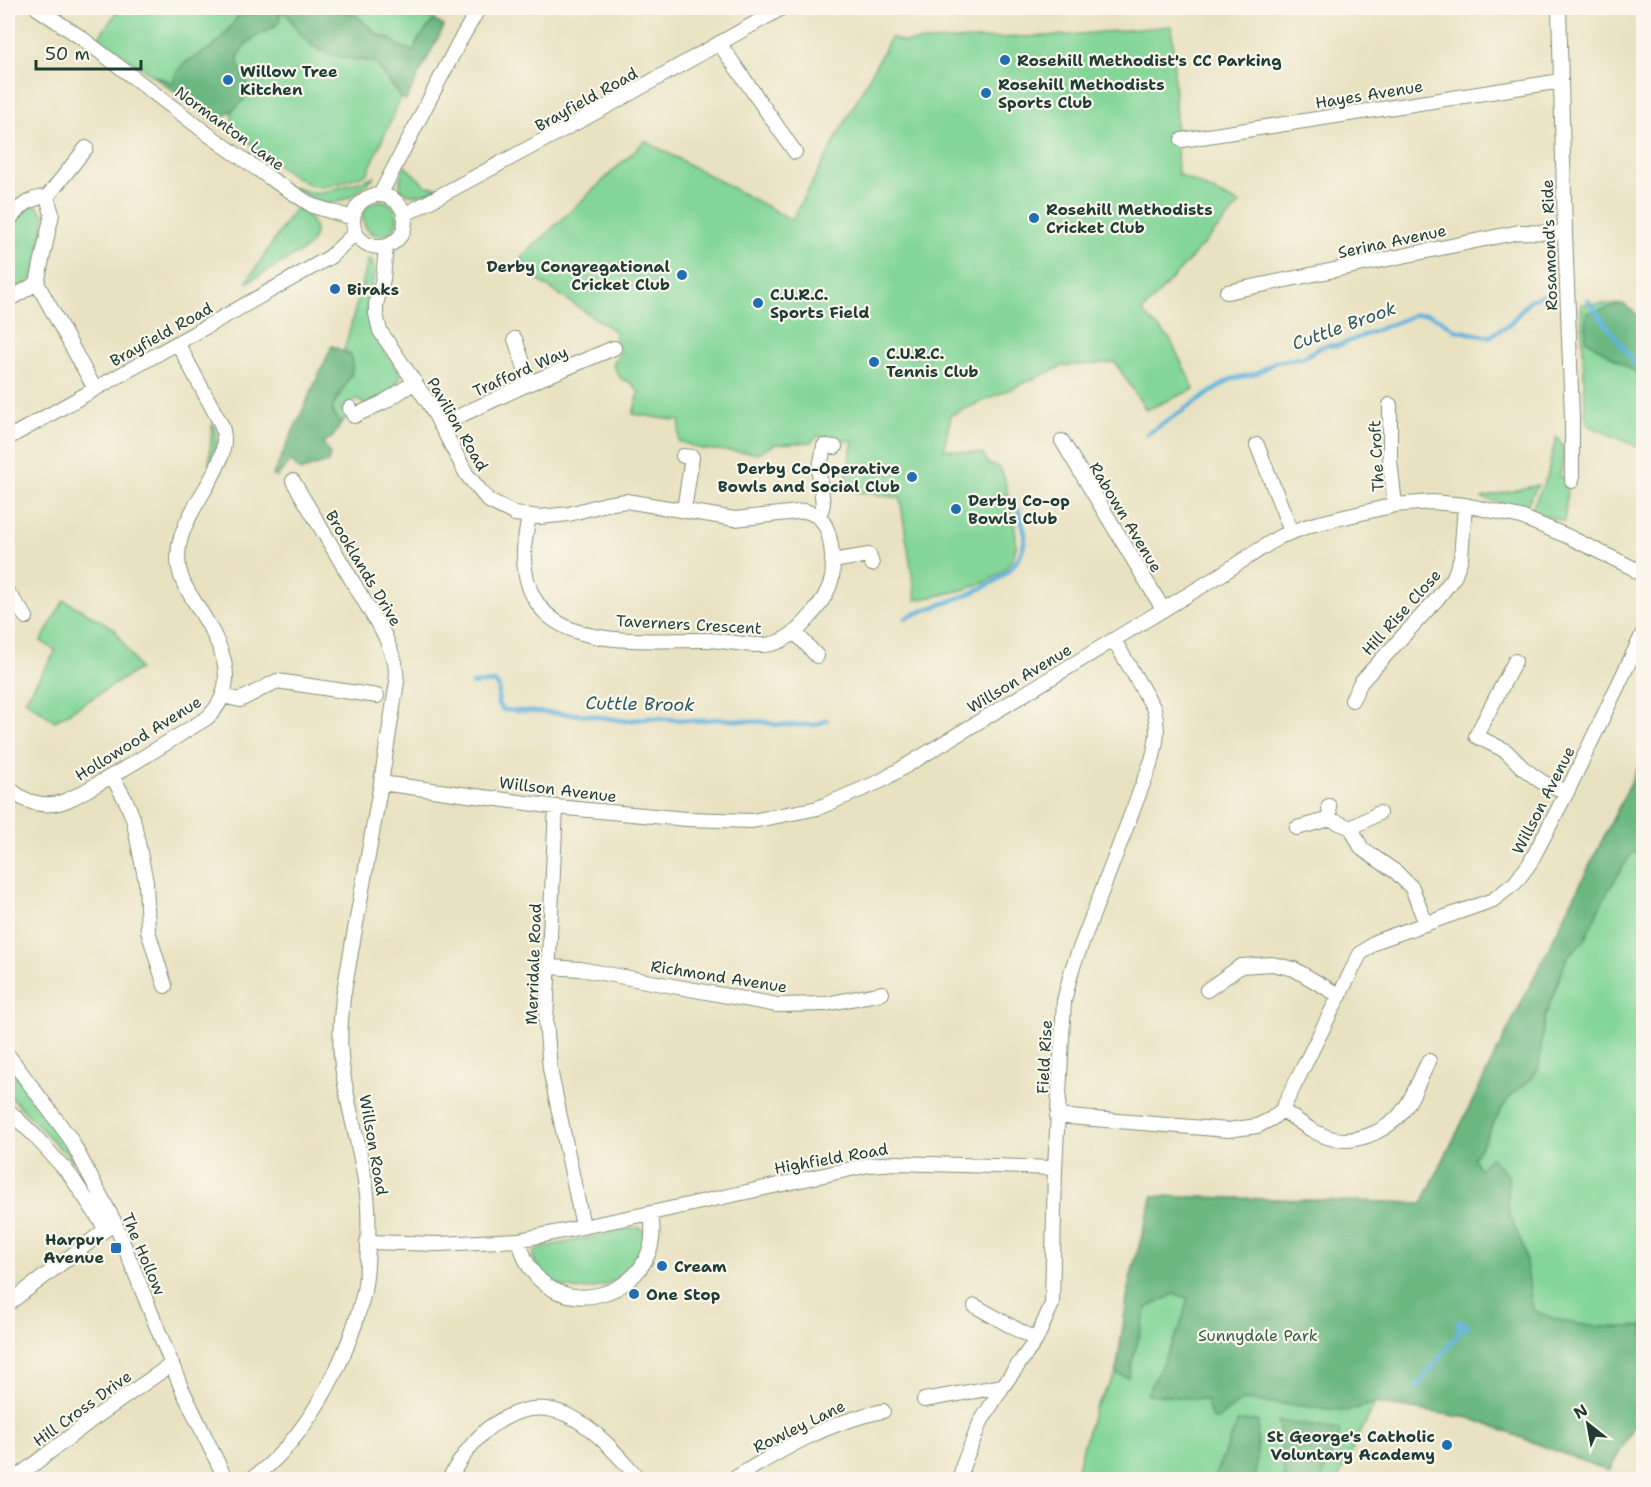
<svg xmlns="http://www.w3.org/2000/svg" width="1651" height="1487" font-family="'Shantell Sans',sans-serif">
  <rect width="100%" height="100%" fill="#fbf7ec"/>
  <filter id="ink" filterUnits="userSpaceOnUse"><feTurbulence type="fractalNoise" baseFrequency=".0167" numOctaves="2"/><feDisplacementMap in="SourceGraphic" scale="12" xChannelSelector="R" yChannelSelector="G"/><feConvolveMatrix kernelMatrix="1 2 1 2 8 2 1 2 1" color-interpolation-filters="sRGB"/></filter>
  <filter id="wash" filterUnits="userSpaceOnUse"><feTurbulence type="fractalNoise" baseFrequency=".008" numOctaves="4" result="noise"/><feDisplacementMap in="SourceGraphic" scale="24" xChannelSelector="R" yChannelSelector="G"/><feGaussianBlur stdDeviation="1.35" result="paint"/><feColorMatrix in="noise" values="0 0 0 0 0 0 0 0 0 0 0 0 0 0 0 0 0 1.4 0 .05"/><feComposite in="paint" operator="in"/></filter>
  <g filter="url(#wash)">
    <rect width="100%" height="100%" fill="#e9e2c1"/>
    <path fill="#83d698" stroke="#518a66" stroke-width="1.5" d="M120,8H244C236,19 228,32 218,42C203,58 177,57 174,83L152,75L98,38Z
      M336,8H417L434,20L418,40L414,51L401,47L390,39L378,35L357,16Z
      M285,12C290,18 293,26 298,31C306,39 364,60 376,63L401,98L367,174C352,178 336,186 321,187C302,189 247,141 232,127V111L241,102L247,82C224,53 250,38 275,27L279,14Z
      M1172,26L1178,174L1240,204L1142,312L1170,339L1194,389L1146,410L1115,362L1063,366L951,415L944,449L983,454L988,464L999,467L1004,476C1007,495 1016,522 1016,541C1018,586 948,593 916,600L900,498L844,490L853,440L844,441L818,436L811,442L775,444L758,453L701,449L678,441L680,421L633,414L639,393L632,383L621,379L613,366L615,360L621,351L614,337L616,332L527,273L521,258L645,141L792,220L891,37L903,42L1069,35Z
      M405,166L426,186L440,187C418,200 388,198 405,166Z
      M375,176C360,191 340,209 317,201C309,197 300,191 292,187L318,194L362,181Z
      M363 218a17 17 0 1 1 34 0a17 17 0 1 1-34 0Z
      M31,206L38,207L45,217L35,277L8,295V227Z
      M296,207C315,219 323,234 304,250L246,283Z
      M371,259C379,275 368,290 367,306C366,333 385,353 401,373C399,391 380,396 366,405L357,399L341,408L346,418L343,421H338L332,411L334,404L351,375V355L344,351L368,261Z
      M1581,304H1623L1643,319V449L1586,424Z
      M212,425H214L217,443L209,466Z
      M1556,438C1569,445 1561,465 1560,477L1569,479L1564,522L1531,510L1547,477Z
      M1538,485L1525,508L1481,498Z
      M64,600L115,629L139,669L55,721L25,700L56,651L41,641Z
      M1643,758L1644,1409L1609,1471L1470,1418L1375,1403L1338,1479L1074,1480L1094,1409L1116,1374L1130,1279L1153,1196L1422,1203Z
      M8,1065L62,1135L73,1162L8,1094Z
      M640,1227L646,1234C638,1292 555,1312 533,1257L535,1251L549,1246Z"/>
    <path fill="#6ab780" stroke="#447a5a" stroke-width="1.5" d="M244,8H336L357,16L378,35L390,39L401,47L414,51L418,40L434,20L444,26L406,100L401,98L376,63C346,56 320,60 299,32C294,25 291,19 285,12L279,13L280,21C268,34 249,36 240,52C231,68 254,80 246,95C241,107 225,115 215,122L152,75L173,83C178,57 203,58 218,42C228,32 236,19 244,8Z
      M1623,304L1643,319V377L1586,340V313Z
      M332,346L351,355C359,376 336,392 332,411L338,421H343L332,438L323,442L330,455L328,462L300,471L291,461L276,477L273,475Z
      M1643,758V848L1631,854L1604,898L1584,941L1567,957L1544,1020L1539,1068L1529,1081L1514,1092L1501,1109L1486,1138L1473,1158L1480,1169L1490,1157L1508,1176V1211L1524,1249L1533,1310C1568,1327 1605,1329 1643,1326V1409L1609,1471L1470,1418L1375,1403L1348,1411L1243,1400L1217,1419H1212L1206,1400L1147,1394L1180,1327L1188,1298L1174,1294L1147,1308L1128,1377L1116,1374L1130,1279L1153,1196L1422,1203Z
      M1238,1421H1258L1256,1479H1213Z
      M1278,1421L1341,1430L1321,1479H1285Z"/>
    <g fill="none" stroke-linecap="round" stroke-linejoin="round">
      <path stroke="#5fb4dc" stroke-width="4.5" d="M1588,300L1644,376
        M1147,434L1231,379L1255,374L1275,362L1302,358L1323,346L1340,345L1414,315L1428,314L1439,319L1455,330L1489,337L1510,324L1530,300L1548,294
        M906,618C945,599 1022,589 1025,536C1025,528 1020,517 1018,509
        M472,684L495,682L499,688L498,704L503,710L587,715L626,721L651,718L698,721L716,719L764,722L776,725H816L827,720
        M1417,1387L1458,1334L1461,1330L1457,1324L1460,1321L1468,1325L1466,1329L1461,1330"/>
    </g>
  </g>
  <g filter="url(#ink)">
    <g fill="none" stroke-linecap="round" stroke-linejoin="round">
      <g stroke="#84907a" stroke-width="16">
        <path id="minor" d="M37,8L83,39L209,135L270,178L313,206L353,218
          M1559,8L1565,233L1572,416V481
          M719,43L795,152
          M1182,140L1561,81
          M353 221a26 26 0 1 1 52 0a26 26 0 1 1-52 0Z
          M380,195L458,44L479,8
          M47,197L86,148
          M404,215L613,103L782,8
          M8,221C19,208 29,197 47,197L52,214L37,283L95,389
          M386,246L383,279L376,304V314L380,331L430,405L467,475L489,501L515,514L540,517L569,514L606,504L626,501L735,519L806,511L819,517
          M1227,292L1519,232L1565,233
          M8,300L37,283
          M515,339L530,383
          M1390,405V460L1395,505
          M350,408L354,416L384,402L415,382
          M440,425L530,383L614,348
          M8,438L330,257L355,233
          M1062,441L1163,609
          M1257,445L1291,531
          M683,456L692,457L684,510
          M529,516C527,530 523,543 524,557C527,656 638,639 706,640C727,640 759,650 778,642C800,634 827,600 832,578C834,567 832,556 831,546C829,535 827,525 819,517L823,504L819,472L824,446L835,447
          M832,561L869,555L872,564
          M8,593L26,617
          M795,632L817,656
          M1515,661L1476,736L1506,751L1523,768L1542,782L1567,792
          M223,696L240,700L277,681L377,696
          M1352,700L1361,682L1437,599L1454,577L1461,558L1465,505
          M112,776L126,801L133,818L146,882L148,931L165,986
          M381,783L556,807L686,819L752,821L818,808L881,781L1217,577L1279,537L1311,525L1395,505L1432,502L1465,505L1521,517L1567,536L1633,568L1644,577
          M8,787C20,799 36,806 54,804C67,802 80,794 92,787C131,766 169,741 207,718C252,676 206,624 184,584C155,521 241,474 221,424L178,344
          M556,807L546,1021L550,1069L583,1226
          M1330,819L1351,828L1362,849L1396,872L1412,888L1426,924
          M1297,828L1330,819L1329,806
          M1351,828L1379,813
          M550,967L580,969L777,1005L826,1004L882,993
          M1207,990L1241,966L1272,964L1294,969L1340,996
          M8,1055L70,1138L115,1223L181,1387L226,1480
          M8,1110L34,1135L70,1175L106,1229
          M1282,1110C1297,1120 1315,1135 1334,1139C1356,1143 1381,1133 1397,1118C1411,1104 1419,1079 1429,1061
          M1057,1116L1228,1130L1257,1126L1271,1119L1282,1110L1360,954L1377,941L1493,900L1515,883L1530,863L1567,792L1644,631
          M519,1240C523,1255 528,1269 540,1280C573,1312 632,1295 648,1254C654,1241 653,1227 651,1213
          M367,1242L440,1244L519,1240L651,1213L869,1165L896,1163L1055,1168
          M8,1304L113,1224
          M975,1306L1036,1340
          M924,1400L1003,1386
          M13,1480L93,1419L172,1364
          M250,1480C306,1441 347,1361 363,1296C368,1273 370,1220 367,1195C362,1149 345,1103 341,1056C339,1036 341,1017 343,997L381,783L397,682L395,662L385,636L293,481
          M448,1480C458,1463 469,1446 484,1432C489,1426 497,1423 503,1419C561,1385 604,1440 640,1480
          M732,1480C780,1450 828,1422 883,1411
          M960,1480L963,1465L980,1423L1003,1386L1036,1340L1052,1304L1055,1168L1064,1001L1072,969L1152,760C1157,742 1159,728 1154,709L1114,640"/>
      </g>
      <use href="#minor" stroke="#fff" stroke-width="14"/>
    </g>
  </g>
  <g fill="#1f6fb2" stroke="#fbf7ec" stroke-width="2">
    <circle cx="1005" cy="60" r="6"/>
    <circle cx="228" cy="80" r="6"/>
    <circle cx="986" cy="93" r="6"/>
    <circle cx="1034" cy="218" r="6"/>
    <circle cx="682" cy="275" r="6"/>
    <circle cx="335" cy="289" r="6"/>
    <circle cx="758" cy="303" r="6"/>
    <circle cx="874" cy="362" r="6"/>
    <circle cx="912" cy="477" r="6"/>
    <circle cx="956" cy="509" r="6"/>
    <rect x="110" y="1242" width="12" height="12" rx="3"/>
    <circle cx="662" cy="1266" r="6"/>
    <circle cx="634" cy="1294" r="6"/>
    <circle cx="1447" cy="1445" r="6"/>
  </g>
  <g text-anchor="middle" stroke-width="4.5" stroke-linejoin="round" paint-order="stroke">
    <g font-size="16" font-weight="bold" fill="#1f3d34" stroke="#fbf7ec" text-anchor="start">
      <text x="1017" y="66">Rosehill Methodist's CC Parking</text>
      <text x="240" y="77">Willow Tree<tspan x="240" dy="18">Kitchen</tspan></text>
      <text x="998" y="90">Rosehill Methodists<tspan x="998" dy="18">Sports Club</tspan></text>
      <text x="1046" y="215">Rosehill Methodists<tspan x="1046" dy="18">Cricket Club</tspan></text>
      <text x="670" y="272" text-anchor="end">Derby Congregational<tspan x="670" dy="18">Cricket Club</tspan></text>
      <text x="347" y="295">Biraks</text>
      <text x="770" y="300">C.U.R.C.<tspan x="770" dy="18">Sports Field</tspan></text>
      <text x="886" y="359">C.U.R.C.<tspan x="886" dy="18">Tennis Club</tspan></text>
      <text x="900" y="474" text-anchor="end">Derby Co-Operative<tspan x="900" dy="18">Bowls and Social Club</tspan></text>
      <text x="968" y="506">Derby Co-op<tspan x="968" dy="18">Bowls Club</tspan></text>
      <text x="104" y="1245" text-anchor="end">Harpur<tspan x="104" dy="18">Avenue</tspan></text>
      <text x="674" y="1272">Cream</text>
      <text x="646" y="1300">One Stop</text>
      <text x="1435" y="1442" text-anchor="end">St George's Catholic<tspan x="1435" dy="18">Voluntary Academy</tspan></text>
    </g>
    <g font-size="16" fill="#1f3d34" stroke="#fbf7ec">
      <text transform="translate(1369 94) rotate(-9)" y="6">Hayes Avenue</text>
      <text transform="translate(586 99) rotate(-29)" y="6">Brayfield Road</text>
      <text transform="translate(230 128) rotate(36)" y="6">Normanton Lane</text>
      <text transform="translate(1392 241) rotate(-12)" y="6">Serina Avenue</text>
      <text transform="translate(1549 245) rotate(-92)" y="6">Rosamond's Ride</text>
      <text transform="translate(161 334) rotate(-29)" y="6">Brayfield Road</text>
      <text transform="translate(520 371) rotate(-24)" y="6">Trafford Way</text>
      <text transform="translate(458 424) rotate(60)" y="6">Pavilion Road</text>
      <text transform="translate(1376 456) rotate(-93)" y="6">The Croft</text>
      <text transform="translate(1126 517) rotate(59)" y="6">Rabown Avenue</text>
      <text transform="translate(364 568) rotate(59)" y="6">Brooklands Drive</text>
      <text transform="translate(1401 612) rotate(-48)" y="6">Hill Rise Close</text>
      <text transform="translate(689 624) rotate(3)" y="6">Taverners Crescent</text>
      <text transform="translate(1019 678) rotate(-31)" y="6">Willson Avenue</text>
      <text transform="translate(138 738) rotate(-32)" y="6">Hollowood Avenue</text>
      <text transform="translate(558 789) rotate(7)" y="6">Willson Avenue</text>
      <text transform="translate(1543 800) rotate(-63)" y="6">Willson Avenue</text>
      <text transform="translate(533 964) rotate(-88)" y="6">Merridale Road</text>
      <text transform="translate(719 976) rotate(9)" y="6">Richmond Avenue</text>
      <text transform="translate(1044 1057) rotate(-87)" y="6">Field Rise</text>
      <text transform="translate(374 1145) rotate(80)" y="6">Willson Road</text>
      <text transform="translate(831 1158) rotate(-10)" y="6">Highfield Road</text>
      <text transform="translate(144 1254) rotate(67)" y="6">The Hollow</text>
      <text transform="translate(82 1408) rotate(-36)" y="6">Hill Cross Drive</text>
      <text transform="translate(799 1426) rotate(-26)" y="6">Rowley Lane</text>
    </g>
    <g font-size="16" fill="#335c48" stroke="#fbf7ec">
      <text x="1258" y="1341">Sunnydale Park</text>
    </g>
    <g font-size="18" font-style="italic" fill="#2f5b5e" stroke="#fbf7ec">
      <text transform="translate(1344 326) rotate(-20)" y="6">Cuttle Brook</text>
      <text transform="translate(640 704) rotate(1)" y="6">Cuttle Brook</text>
    </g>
  </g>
  <rect width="1651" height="1487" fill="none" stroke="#fbf7ec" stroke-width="30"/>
  <g transform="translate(1588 1424) rotate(329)" stroke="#fbf7ec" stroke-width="4.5" paint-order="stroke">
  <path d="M0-4.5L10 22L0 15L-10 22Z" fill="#1f3d34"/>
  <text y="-9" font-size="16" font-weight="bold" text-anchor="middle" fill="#1f3d34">N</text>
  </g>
  <path d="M36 60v9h105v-9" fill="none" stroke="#1f3d34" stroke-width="3"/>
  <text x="45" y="60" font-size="18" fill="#1f3d34" stroke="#fbf7ec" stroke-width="4.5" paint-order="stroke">50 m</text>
</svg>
